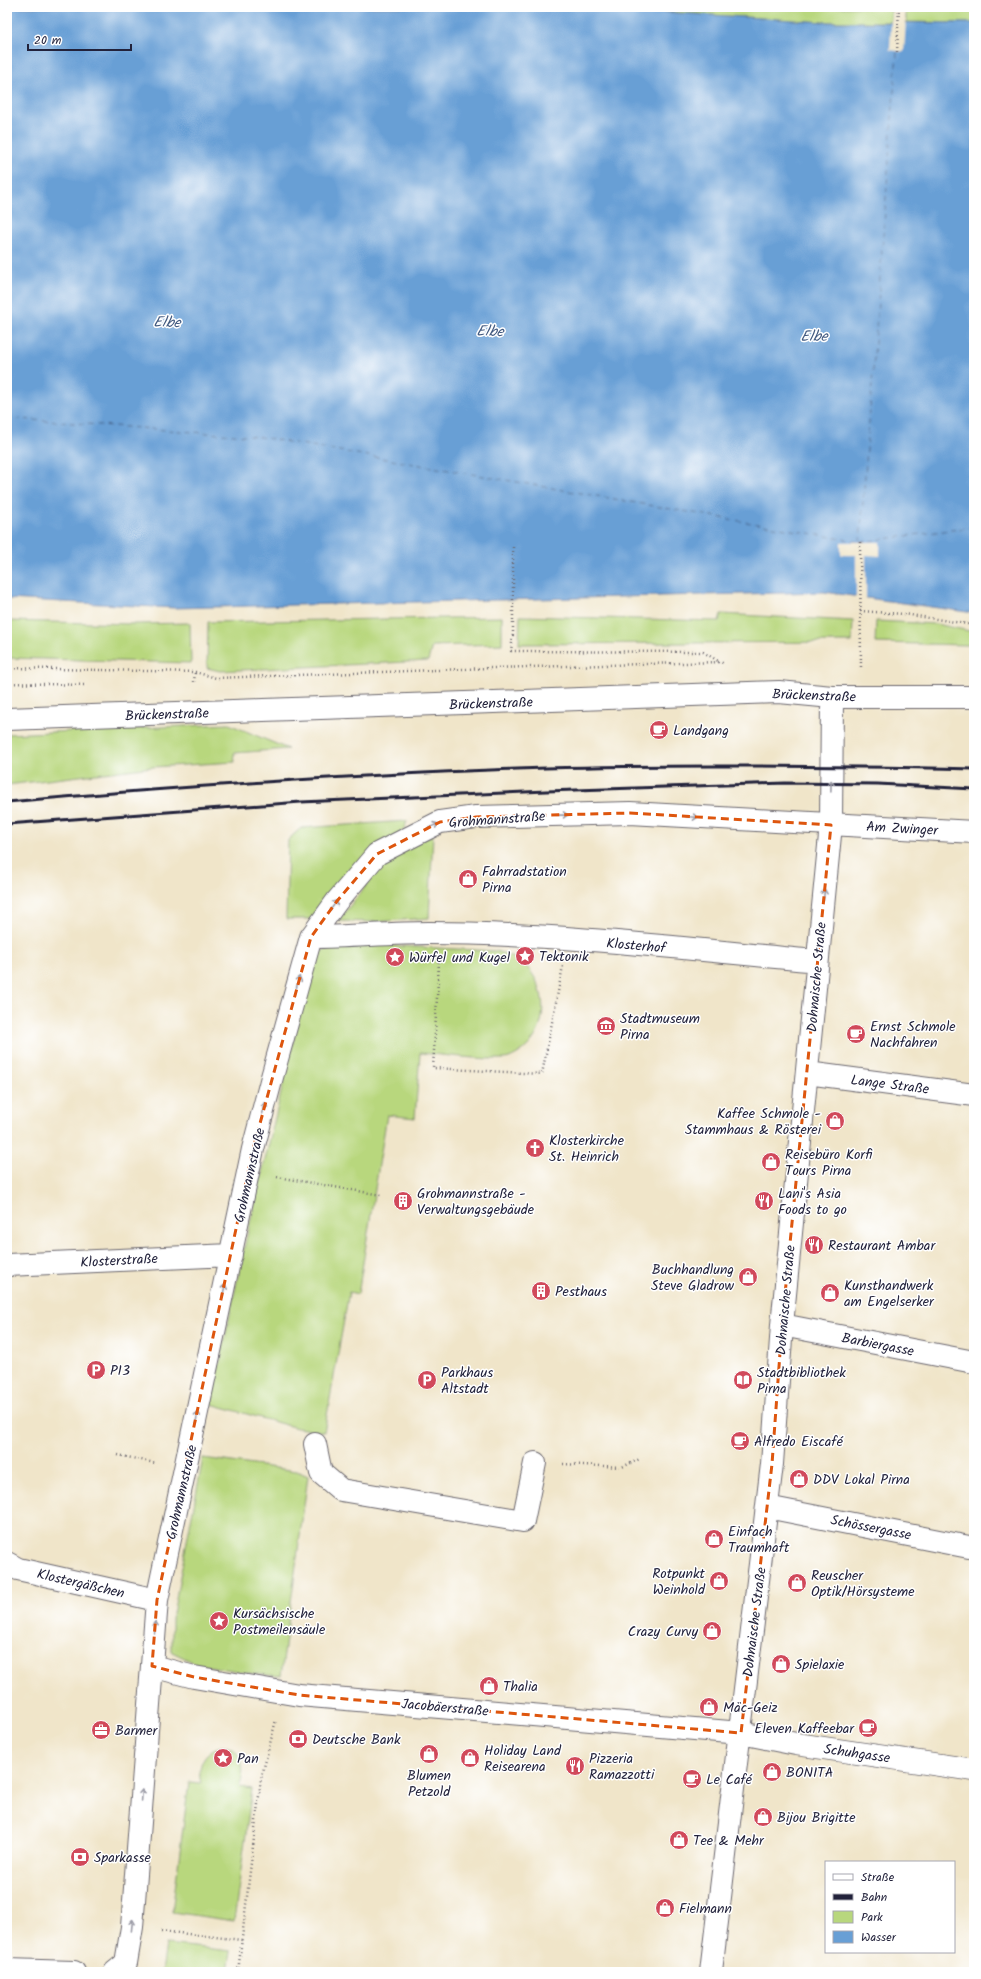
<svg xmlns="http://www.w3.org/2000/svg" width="981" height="1979" font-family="Kalam,sans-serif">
  <rect width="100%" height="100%" fill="#fff"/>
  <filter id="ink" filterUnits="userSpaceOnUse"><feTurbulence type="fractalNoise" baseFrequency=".025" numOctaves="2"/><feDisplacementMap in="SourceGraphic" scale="8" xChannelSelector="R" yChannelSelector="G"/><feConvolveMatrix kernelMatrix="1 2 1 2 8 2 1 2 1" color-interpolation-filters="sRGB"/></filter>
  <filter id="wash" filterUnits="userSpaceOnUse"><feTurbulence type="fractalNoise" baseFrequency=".012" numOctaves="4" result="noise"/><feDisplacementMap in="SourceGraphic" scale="16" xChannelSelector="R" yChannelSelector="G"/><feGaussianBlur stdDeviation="0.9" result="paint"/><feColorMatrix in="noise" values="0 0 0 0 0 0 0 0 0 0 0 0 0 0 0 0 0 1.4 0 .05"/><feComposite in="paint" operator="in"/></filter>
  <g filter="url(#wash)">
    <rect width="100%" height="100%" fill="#f0e5c9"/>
    <path fill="#b8d77d" stroke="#6d7c5c" d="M582,7H891V22H825Z
      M906,7H974V23L906,22Z
      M721,614L853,621L852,642L519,644L520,616L719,621Z
      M502,617V644L432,646L428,661L220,671L207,668L208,622Z
      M7,621L135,624L190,623L191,663L7,658Z
      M876,621L936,624L974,632V644L970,645L875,643Z
      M229,724L288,749L234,753L235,762L152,767L7,785V734Z
      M407,821L404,829L315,919H286L288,840L301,828Z
      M433,835L429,918L374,922L338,921L384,863L421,840Z
      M379,945L495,951C506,954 517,957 525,965C553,993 548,1043 509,1058C501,1062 434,1054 420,1053L415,1118L387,1115L358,1294L349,1292L324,1432L297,1428L211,1404L244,1248L306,988L318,951L340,947Z
      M203,1458L297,1471L308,1476L281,1676L254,1674L197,1664L172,1652V1619Z
      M224,1746C244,1750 246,1772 239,1787L252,1789L234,1921L172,1912L189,1782L201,1783C196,1766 205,1748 224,1746Z
      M166,1944L231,1951L228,1972H162Z"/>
    <path fill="#689fd5" stroke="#456088" d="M7,7H582L825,22L974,23V613L824,592L174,608L7,599Z"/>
    <path fill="#f0e5c9" d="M891,20H906L904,52L890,50Z
      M841,542H880V556L866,555V600L856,599V555H841Z"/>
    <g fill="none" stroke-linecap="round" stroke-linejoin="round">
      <path stroke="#425a80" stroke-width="1" stroke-dasharray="5 4" stroke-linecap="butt" d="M7,418L260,437L860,542L974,527
        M860,542L897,52"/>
    </g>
  </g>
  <g filter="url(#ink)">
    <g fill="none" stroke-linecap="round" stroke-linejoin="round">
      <g stroke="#6a666d" stroke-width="24">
        <path id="minor" d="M7,719L779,692L832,697H974
          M311,937C350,937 389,933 429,933C558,933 688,949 817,961
          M807,1073L974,1095
          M7,1265L231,1255
          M782,1325L974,1362
          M315,1444L321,1473L341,1490L523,1521L535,1463
          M767,1507L974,1548
          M7,1563L18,1569L157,1600
          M152,1666L194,1677L299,1695L741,1733L796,1744L974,1770
          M7,1970L74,1972
          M115,1972L126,1963L132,1927L157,1600L253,1149L272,1077L311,937L337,901L377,854L440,822L476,817L630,813L974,832
          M711,1972L772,1464L782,1325L831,825L832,697"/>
      </g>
      <path stroke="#6a666d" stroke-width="2.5" stroke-dasharray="1 3" stroke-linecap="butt" d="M897,52L899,7
        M860,542L861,669
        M513,547V634L511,651L703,652L720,662
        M860,611L904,614L974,625
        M7,668L195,672L216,678L491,668L721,662L724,664
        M194,682L195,672
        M7,683L85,685
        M439,962L433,1068L542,1074L563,966
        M277,1177L381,1195
        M118,1455L155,1463
        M563,1464L622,1467L640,1459
        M161,1931L242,1940
        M238,1972L261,1779L276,1720"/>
      <use href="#minor" stroke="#fff" stroke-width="22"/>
      <path stroke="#22223b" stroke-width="3" d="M7,802C186,786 366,774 546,768C688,764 831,766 974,769
        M7,824L301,802L546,791L785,783L878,784L974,789"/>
    </g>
    <defs><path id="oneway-shaft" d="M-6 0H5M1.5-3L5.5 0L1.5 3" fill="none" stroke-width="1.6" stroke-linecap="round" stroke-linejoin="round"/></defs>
    <g stroke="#9c9ca7">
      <use href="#oneway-shaft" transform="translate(831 786) rotate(-89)"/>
      <use href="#oneway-shaft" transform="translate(562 815) rotate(-1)"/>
      <use href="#oneway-shaft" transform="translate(692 817) rotate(3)"/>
      <use href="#oneway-shaft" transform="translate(433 826) rotate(-25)"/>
      <use href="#oneway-shaft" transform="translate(824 895) rotate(-84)"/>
      <use href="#oneway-shaft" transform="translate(334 905) rotate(-53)"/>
      <use href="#oneway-shaft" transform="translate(298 982) rotate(-74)"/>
      <use href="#oneway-shaft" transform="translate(264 1108) rotate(-76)"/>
      <use href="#oneway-shaft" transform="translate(224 1290) rotate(-78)"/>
      <use href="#oneway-shaft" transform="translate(197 1417) rotate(-78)"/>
      <use href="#oneway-shaft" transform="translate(155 1627) rotate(-86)"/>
      <use href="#oneway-shaft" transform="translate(142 1795) rotate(-86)"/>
      <use href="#oneway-shaft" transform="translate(132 1925) rotate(-84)"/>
    </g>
  </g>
  <path fill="none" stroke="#de560e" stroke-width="3" stroke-dasharray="8 5" stroke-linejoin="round" d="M630,813L831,825L782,1325L772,1464L741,1733L299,1695L194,1677L152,1666L157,1600L253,1149L311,937L337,901L377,854L440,822L476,817Z"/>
  <defs>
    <g id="cafe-disc" transform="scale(1)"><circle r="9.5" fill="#d1495b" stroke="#fff"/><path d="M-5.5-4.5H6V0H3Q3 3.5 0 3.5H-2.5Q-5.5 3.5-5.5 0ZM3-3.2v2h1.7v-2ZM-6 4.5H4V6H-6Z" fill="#fff"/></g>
    <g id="shop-disc" transform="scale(1)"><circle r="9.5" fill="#d1495b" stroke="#fff"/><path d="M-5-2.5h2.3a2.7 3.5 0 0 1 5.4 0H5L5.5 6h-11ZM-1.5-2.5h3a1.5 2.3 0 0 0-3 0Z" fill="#fff"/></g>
    <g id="sight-disc" transform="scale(1)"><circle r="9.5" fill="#d1495b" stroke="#fff"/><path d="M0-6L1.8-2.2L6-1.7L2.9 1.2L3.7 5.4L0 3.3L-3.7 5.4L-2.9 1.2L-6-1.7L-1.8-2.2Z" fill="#fff"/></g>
    <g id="museum-disc" transform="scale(1)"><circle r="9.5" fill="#d1495b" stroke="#fff"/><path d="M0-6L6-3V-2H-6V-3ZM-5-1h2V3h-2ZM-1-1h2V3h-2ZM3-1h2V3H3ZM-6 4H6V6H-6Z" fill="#fff"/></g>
    <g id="church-disc" transform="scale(1)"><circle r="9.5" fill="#d1495b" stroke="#fff"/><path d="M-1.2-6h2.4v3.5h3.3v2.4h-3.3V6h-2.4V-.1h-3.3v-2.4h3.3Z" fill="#fff"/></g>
    <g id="building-disc" transform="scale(1)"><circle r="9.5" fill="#d1495b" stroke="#fff"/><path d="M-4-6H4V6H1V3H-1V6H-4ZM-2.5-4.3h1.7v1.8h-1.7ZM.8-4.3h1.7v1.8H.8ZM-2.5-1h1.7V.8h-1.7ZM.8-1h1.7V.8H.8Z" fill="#fff"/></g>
    <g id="restaurant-disc" transform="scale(1)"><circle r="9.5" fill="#d1495b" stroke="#fff"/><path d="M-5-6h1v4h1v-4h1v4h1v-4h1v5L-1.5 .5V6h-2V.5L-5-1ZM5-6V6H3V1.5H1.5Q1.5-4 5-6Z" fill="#fff"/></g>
    <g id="parking-disc" transform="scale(1)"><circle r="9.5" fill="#d1495b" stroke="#fff"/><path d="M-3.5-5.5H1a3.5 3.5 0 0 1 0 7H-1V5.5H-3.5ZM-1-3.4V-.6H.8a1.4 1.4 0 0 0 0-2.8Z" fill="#fff"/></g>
    <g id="library-disc" transform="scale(1)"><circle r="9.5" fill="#d1495b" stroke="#fff"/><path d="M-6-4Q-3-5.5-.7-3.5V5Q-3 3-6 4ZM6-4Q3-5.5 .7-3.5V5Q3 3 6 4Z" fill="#fff"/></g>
    <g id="office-disc" transform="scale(1)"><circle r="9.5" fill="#d1495b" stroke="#fff"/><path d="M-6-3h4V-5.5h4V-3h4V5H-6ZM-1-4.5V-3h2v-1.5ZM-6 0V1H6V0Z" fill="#fff"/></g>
    <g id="bank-disc" transform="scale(1)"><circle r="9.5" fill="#d1495b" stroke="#fff"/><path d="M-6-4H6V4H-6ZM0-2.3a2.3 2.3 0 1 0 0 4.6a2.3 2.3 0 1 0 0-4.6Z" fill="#fff"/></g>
  </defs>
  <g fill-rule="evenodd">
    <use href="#cafe-disc" x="659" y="730"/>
    <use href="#shop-disc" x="468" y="879"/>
    <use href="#sight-disc" x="525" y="956"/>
    <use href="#sight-disc" x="395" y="957"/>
    <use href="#museum-disc" x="606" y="1026"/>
    <use href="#cafe-disc" x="856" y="1034"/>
    <use href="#shop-disc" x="835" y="1121"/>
    <use href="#church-disc" x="535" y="1148"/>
    <use href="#shop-disc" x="771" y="1162"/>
    <use href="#building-disc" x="403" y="1201"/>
    <use href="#restaurant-disc" x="764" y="1201"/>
    <use href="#restaurant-disc" x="814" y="1245"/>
    <use href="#shop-disc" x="748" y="1277"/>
    <use href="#building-disc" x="541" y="1291"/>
    <use href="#shop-disc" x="830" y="1293"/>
    <use href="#parking-disc" x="96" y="1370"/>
    <use href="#parking-disc" x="427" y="1380"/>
    <use href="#library-disc" x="743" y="1380"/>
    <use href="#cafe-disc" x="740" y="1441"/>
    <use href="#shop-disc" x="799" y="1479"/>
    <use href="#shop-disc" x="714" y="1539"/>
    <use href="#shop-disc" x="719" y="1581"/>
    <use href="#shop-disc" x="797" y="1583"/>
    <use href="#sight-disc" x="219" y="1621"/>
    <use href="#shop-disc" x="712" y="1631"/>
    <use href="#shop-disc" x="781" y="1664"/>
    <use href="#shop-disc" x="489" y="1686"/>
    <use href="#shop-disc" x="709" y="1707"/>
    <use href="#cafe-disc" x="868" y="1728"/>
    <use href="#office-disc" x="101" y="1730"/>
    <use href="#bank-disc" x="298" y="1739"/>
    <use href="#shop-disc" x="429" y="1754"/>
    <use href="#sight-disc" x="223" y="1758"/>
    <use href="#shop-disc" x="470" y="1758"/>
    <use href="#restaurant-disc" x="575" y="1766"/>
    <use href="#shop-disc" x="772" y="1772"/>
    <use href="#cafe-disc" x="692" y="1779"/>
    <use href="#shop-disc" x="763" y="1817"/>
    <use href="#shop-disc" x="679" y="1840"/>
    <use href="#bank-disc" x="80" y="1857"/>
    <use href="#shop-disc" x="665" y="1908"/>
  </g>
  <g text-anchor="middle" stroke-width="3" stroke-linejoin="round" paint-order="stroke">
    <g font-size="14" fill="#22223b" stroke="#fff">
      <text transform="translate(814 695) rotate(2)" y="5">Brückenstraße</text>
      <text transform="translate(491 703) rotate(-2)" y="5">Brückenstraße</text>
      <text transform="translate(167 714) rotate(-2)" y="5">Brückenstraße</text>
      <text transform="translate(497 819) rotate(-4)" y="5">Grohmannstraße</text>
      <text transform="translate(902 828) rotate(3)" y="5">Am Zwinger</text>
      <text transform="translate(636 945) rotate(5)" y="5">Klosterhof</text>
      <text transform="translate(816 977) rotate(-85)" y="5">Dohnaische Straße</text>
      <text transform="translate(890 1084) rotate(7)" y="5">Lange Straße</text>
      <text transform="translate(249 1175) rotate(-77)" y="5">Grohmannstraße</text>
      <text transform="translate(119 1260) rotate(-3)" y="5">Klosterstraße</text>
      <text transform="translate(785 1300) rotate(-85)" y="5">Dohnaische Straße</text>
      <text transform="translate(878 1344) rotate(11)" y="5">Barbiergasse</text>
      <text transform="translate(181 1492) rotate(-77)" y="5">Grohmannstraße</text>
      <text transform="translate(871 1527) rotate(11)" y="5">Schössergasse</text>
      <text transform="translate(81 1583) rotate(13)" y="5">Klostergäßchen</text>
      <text transform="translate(754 1622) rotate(-83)" y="5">Dohnaische Straße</text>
      <text transform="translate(445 1707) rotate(5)" y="5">Jacobäerstraße</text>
      <text transform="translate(857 1753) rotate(8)" y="5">Schuhgasse</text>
    </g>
    <g font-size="14" fill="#22223b" stroke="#fff" text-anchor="start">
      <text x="673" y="735">Landgang</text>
      <text x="482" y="876">Fahrradstation<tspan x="482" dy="16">Pirna</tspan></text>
      <text x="539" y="961">Tektonik</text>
      <text x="409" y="962">Würfel und Kugel</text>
      <text x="620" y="1023">Stadtmuseum<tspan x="620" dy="16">Pirna</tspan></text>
      <text x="870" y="1031">Ernst Schmole<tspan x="870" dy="16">Nachfahren</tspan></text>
      <text x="821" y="1118" text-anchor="end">Kaffee Schmole -<tspan x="821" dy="16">Stammhaus &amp; Rösterei</tspan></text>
      <text x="549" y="1145">Klosterkirche<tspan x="549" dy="16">St. Heinrich</tspan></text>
      <text x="785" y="1159">Reisebüro Korfi<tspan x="785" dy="16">Tours Pirna</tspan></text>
      <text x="417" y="1198">Grohmannstraße -<tspan x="417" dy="16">Verwaltungsgebäude</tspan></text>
      <text x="778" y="1198">Lani's Asia<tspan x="778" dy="16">Foods to go</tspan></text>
      <text x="828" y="1250">Restaurant Ambar</text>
      <text x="734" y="1274" text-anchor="end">Buchhandlung<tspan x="734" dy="16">Steve Gladrow</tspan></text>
      <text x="844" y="1290">Kunsthandwerk<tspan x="844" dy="16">am Engelserker</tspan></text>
      <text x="555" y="1296">Pesthaus</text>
      <text x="110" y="1375">P13</text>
      <text x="441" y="1377">Parkhaus<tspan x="441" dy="16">Altstadt</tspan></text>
      <text x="757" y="1377">Stadtbibliothek<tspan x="757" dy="16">Pirna</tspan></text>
      <text x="754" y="1446">Alfredo Eiscafé</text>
      <text x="813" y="1484">DDV Lokal Pirna</text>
      <text x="728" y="1536">Einfach<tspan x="728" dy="16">Traumhaft</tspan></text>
      <text x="705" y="1578" text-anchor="end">Rotpunkt<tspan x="705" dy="16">Weinhold</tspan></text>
      <text x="811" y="1580">Reuscher<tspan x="811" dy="16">Optik/Hörsysteme</tspan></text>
      <text x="233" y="1618">Kursächsische<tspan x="233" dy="16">Postmeilensäule</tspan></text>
      <text x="698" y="1636" text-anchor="end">Crazy Curvy</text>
      <text x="795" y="1669">Spielaxie</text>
      <text x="503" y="1691">Thalia</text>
      <text x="723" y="1712">Mäc-Geiz</text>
      <text x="854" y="1733" text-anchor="end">Eleven Kaffeebar</text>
      <text x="115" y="1735">Barmer</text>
      <text x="312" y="1744">Deutsche Bank</text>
      <text x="484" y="1755">Holiday Land<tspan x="484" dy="16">Reisearena</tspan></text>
      <text x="237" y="1763">Pan</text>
      <text x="589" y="1763">Pizzeria<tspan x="589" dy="16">Ramazzotti</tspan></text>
      <text x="786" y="1777">BONITA</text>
      <text x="429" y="1780" text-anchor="middle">Blumen<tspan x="429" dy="16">Petzold</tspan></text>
      <text x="706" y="1784">Le Café</text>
      <text x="777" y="1822">Bijou Brigitte</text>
      <text x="693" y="1845">Tee &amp; Mehr</text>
      <text x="94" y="1862">Sparkasse</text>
      <text x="679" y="1913">Fielmann</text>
    </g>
    <g font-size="15" font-style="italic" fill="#425a80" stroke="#fff">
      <text transform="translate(167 322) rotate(2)" y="5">Elbe</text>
      <text transform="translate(490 331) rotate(2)" y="5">Elbe</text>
      <text x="814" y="341">Elbe</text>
    </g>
  </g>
  <rect width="981" height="1979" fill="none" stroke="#fff" stroke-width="24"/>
  <rect x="825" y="1861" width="130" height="92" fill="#ffffff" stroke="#a7a7b1"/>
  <rect x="833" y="1874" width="20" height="6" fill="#ffffff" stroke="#a7a7b1"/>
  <text x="861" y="1881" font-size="12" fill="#22223b">Straße</text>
  <rect x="833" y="1894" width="20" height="6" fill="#22223b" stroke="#a7a7b1"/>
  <text x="861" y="1901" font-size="12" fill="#22223b">Bahn</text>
  <rect x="833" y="1911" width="20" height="12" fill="#b8d77d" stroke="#a7a7b1"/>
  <text x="861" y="1921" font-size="12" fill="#22223b">Park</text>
  <rect x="833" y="1931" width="20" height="12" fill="#689fd5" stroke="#a7a7b1"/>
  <text x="861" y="1941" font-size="12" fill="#22223b">Wasser</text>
  <path d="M28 44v6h103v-6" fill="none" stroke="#22223b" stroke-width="2"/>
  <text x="34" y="44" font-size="12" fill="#22223b" stroke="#ffffff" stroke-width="3" paint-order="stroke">20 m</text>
</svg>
